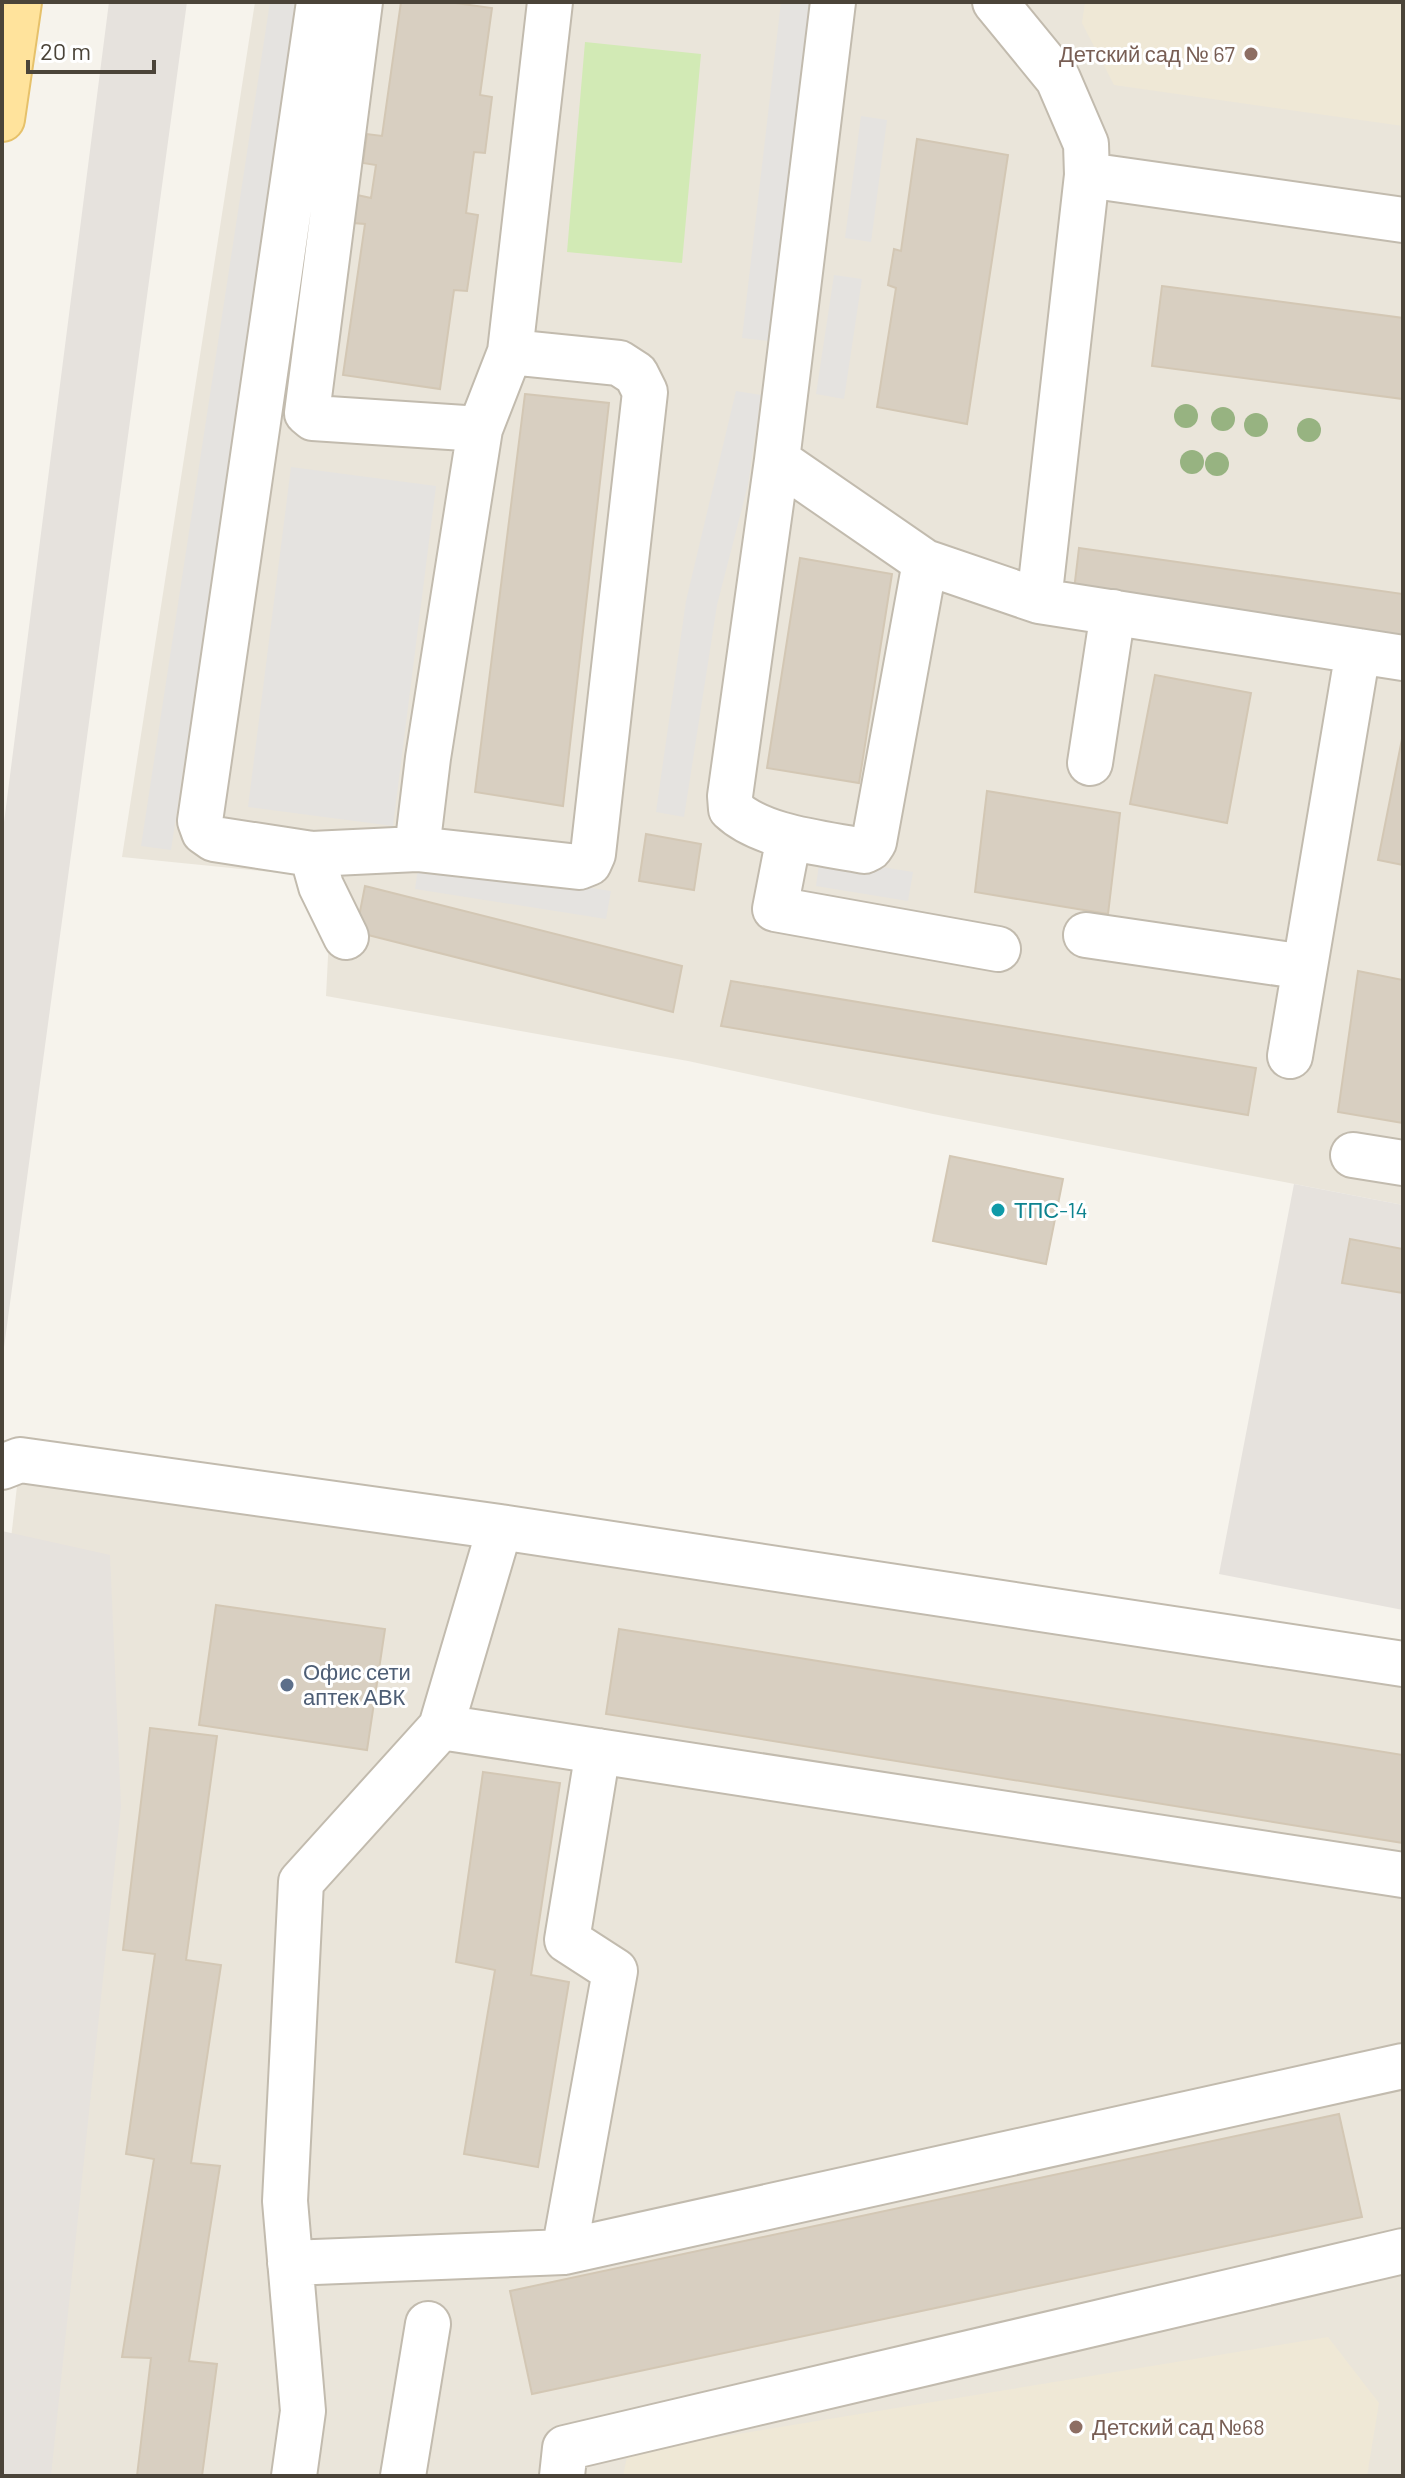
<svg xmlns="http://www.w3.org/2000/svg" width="1405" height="2478" font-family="Barlow,sans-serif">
  <rect width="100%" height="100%" fill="#f6f3ec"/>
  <path fill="#eae5da" d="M255,2H1403V1205L933,1114L688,1061L326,996L332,878L122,857Z
    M20,1460L1403,1664V2476H2V1617Z"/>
  <path fill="#e6e2dd" d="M109,2H187L2,1362V838Z
    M1294,1184L1403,1205V1610L1219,1574Z
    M2,1531L110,1555L121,1806L51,2476H2Z"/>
  <path fill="#efe8d6" d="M1085,2H1403V126L1114,85L1082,23Z
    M1328,2337L1379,2403L1367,2476H623L628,2452Z"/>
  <path fill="#d2eab5" d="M585,42L701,54L682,263L567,252Z"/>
  <path fill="#e5e3e0" d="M270,2H300L171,850L141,846Z
    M781,2H819L779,342L742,338Z
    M861,116L887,120L871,242L845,238Z
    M834,275L862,279L844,399L816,394Z
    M736,391L761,395L748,485L717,605L684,817L656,812L686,601Z
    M291,467L436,486L393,826L248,807Z
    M820,857L913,872L908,901L816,886Z
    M419,861L611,891L606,919L415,889Z"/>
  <path fill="#d8cfc1" stroke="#d3c7b4" stroke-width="2" d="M401,2H448L492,8L480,95L492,97L485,153L474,152L466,213L478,215L467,291L454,290L440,389L343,375L365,224L353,223L357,195L371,198L376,165L363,163L367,134L382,136Z
    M917,139L1008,155L967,424L877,407L896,288L888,285L894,249L901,251Z
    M1162,286L1403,318V399L1152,366Z
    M525,394L609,403L563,806L475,792Z
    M1079,548L1403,594V637L1074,590Z
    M800,558L892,574L859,783L767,768Z
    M1155,675L1251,693L1227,823L1130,804Z
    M1403,734V865L1378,860Z
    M987,791L1120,813L1108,914L975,892Z
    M646,834L701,844L694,890L639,881Z
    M365,886L682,966L673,1012L356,932Z
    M1358,971L1403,980V1123L1338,1112Z
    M731,981L1256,1068L1248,1115L721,1026Z
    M950,1156L1063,1179L1046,1264L933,1241Z
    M1350,1239L1403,1249V1293L1342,1283Z
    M216,1605L385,1629L367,1750L199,1725Z
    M619,1629L1403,1755V1843L606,1714Z
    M150,1728L217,1736L186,1960L221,1965L191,2163L220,2166L189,2361L217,2364L202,2476H137L151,2358L122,2357L154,2159L126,2154L155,1954L123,1950Z
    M483,1772L560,1783L531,1975L569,1982L538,2167L464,2154L495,1970L456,1962Z
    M1339,2114L1362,2217L532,2394L510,2291Z"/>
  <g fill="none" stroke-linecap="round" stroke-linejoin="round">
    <g stroke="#c2bbae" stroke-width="48">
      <path id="minor" d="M319,2L200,821L204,832L214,839L312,854L321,886L346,937
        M360,2L307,413L313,418L480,429
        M833,2L777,460L730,796L731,809C762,838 823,843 864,851L870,848L874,842L925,562
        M995,2L1058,79L1086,144L1087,175L1039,601
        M1087,175L1403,220
        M510,352L480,429L428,758L417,849L579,867L589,863L593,854L645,392L636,374L619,363L510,352L550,2
        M777,460L925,562L1039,601L1403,658
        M1090,763L1113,612
        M789,837L775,909L998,949
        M312,854L417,849
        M1086,935L1305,967
        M1290,1056L1358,651
        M1353,1155L1403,1163
        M2,1467L20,1460L500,1527L1403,1664
        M441,1727L1403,1875
        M564,2252L615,1971L567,1940L598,1751
        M290,2263L564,2252L1403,2066
        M294,2476L303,2411L285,2201L301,1882L441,1727L500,1527
        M403,2476L428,2324
        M562,2476L565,2448L1403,2251"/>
    </g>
    <g stroke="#e6c16a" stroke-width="48">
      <path id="major" d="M2,119L19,2"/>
    </g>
    <use href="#minor" stroke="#fff" stroke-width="44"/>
    <use href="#major" stroke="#ffe39c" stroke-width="44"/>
  </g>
  <g fill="#97b381">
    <circle cx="1186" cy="416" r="12"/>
    <circle cx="1223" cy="419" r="12"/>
    <circle cx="1256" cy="425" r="12"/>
    <circle cx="1309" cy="430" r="12"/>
    <circle cx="1192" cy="462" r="12"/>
    <circle cx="1217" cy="464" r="12"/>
  </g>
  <g fill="#8d6e63" stroke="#fff" stroke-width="3">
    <circle cx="1251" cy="54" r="8"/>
    <circle cx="1076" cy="2427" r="8"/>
  </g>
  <circle fill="#0f9aa8" stroke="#fff" stroke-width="3" cx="998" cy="1210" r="8"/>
  <circle fill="#5c6f8a" stroke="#fff" stroke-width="3" cx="287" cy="1685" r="8"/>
  <g text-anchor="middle" stroke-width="6" stroke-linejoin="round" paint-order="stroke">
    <g font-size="22" fill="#785e54" stroke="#fff" text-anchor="end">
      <text x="1235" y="62">Детский сад № 67</text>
      <text x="1092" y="2435" text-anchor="start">Детский сад №68</text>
    </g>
    <g font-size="22" fill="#0d838f" stroke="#fff" text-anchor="start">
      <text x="1014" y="1218">ТПС-14</text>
    </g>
    <g font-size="22" fill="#4e5e75" stroke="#fff" text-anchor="start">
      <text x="303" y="1680">Офис сети<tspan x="303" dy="25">аптек АВК</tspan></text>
    </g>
  </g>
  <rect width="1405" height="2478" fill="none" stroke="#4b4439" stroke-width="8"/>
  <path d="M28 60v12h126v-12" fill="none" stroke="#4b4439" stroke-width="4"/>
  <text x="40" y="60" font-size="24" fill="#4b4439" stroke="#ffffff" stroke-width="6" paint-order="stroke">20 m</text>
</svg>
